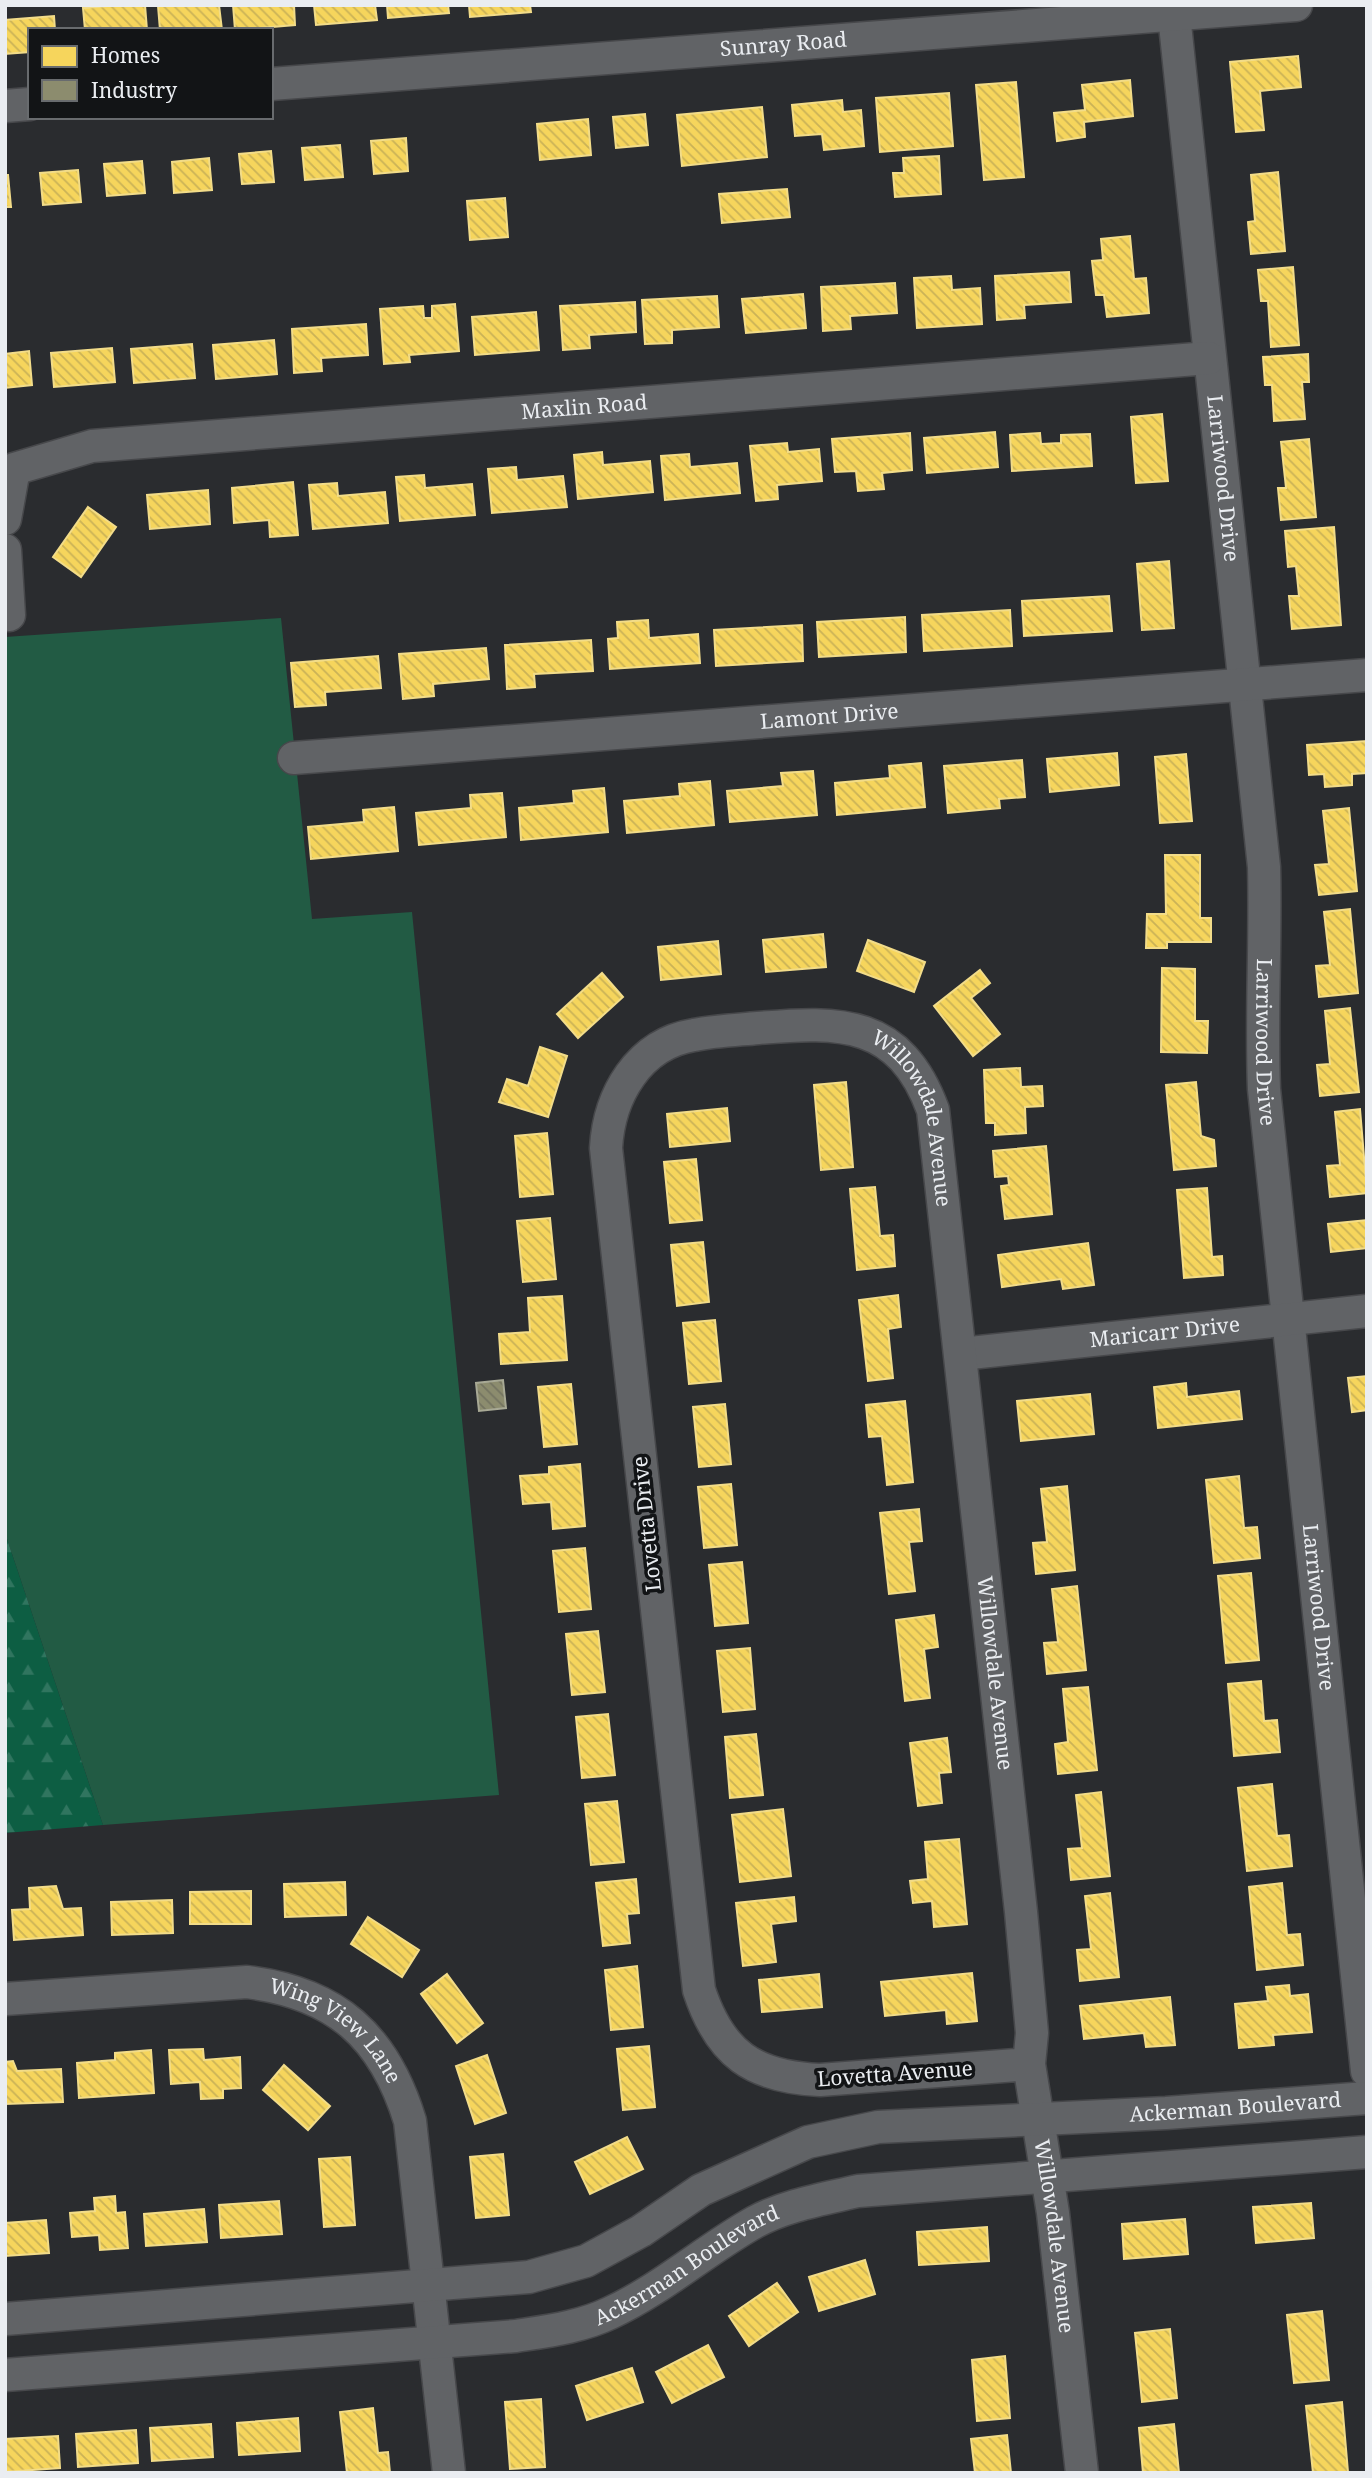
<svg xmlns="http://www.w3.org/2000/svg" width="1372" height="2478" font-family="'Noto Serif',serif">
  <defs>
    <pattern id="forest-firs" width="22" height="20" patternUnits="userSpaceOnUse" patternTransform="scale(1.75)"><rect width="22" height="20" fill="#0d5e43"/><path d="M5 1l3.5 6h-7zM16 11l3.5 6h-7z" fill="#30755f"/></pattern>
    <pattern id="homes-back-hatch" width="6" height="6" patternUnits="userSpaceOnUse" patternTransform="scale(1.75)"><rect width="6" height="6" fill="#f6d55c"/><path d="M-1 5l2 2M0 0l6 6M5-1l2 2" fill="none" stroke="#cab257"/></pattern>
    <pattern id="industry-back-hatch" width="6" height="6" patternUnits="userSpaceOnUse" patternTransform="scale(1.75)"><rect width="6" height="6" fill="#8c8c6e"/><path d="M-1 5l2 2M0 0l6 6M5-1l2 2" fill="none" stroke="#747461"/></pattern>
  </defs>
  <rect width="100%" height="100%" fill="#2a2c2f"/>
  <path fill="#225b44" d="M281,618L312,919L412,912L499,1795L103,1825L5,1533V637Z"/>
  <path fill="url(#forest-firs)" d="M5,1533L103,1825L5,1833Z"/>
  <path fill="url(#homes-back-hatch)" stroke="#f2dc89" stroke-width="2" d="M120,5H145L147,30H85L83,8Z
    M219,5L222,30H160L158,6Z
    M233,5H294L295,25L235,30Z
    M314,5H375L377,20L316,25Z
    M387,5H448L449,13L388,18Z
    M469,5H530L531,12L470,17Z
    M54,16L55,30H30V52L5,54V20Z
    M1298,56L1301,87L1260,91L1264,130L1236,132L1230,62Z
    M1130,80L1133,116L1084,122L1085,137L1057,141L1054,113L1085,110L1082,85Z
    M1016,82L1024,177L984,180L976,85Z
    M949,93L953,146L880,152L876,98Z
    M842,100L843,112L861,110L864,146L824,150L822,134L795,136L792,105Z
    M762,107L767,157L682,166L677,115Z
    M645,114L648,145L616,148L613,117Z
    M588,119L591,155L540,160L537,124Z
    M406,138L408,171L374,174L371,141Z
    M340,145L343,177L305,180L302,148Z
    M271,151L274,182L242,184L239,154Z
    M939,156L941,194L895,197L893,173H904L903,158Z
    M209,158L212,190L174,193L172,162Z
    M142,161L145,193L107,196L104,164Z
    M78,170L81,202L43,205L40,173Z
    M1278,172L1285,251L1251,254L1248,222L1255,221L1251,175Z
    M5,175H8L11,207H5Z
    M787,189L790,217L722,223L719,194Z
    M505,198L508,237L470,240L467,201Z
    M1130,236L1134,279L1146,278L1149,313L1107,317L1104,295H1096L1092,261L1103,260L1101,239Z
    M1293,267L1299,345L1271,347L1268,301H1261L1258,270Z
    M1069,272L1071,302L1024,305L1025,318L997,320L995,276Z
    M951,276L952,290L980,288L982,324L917,328L914,278Z
    M895,283L897,313L850,316L851,329L823,331L821,287Z
    M803,294L806,328L746,333L742,299Z
    M717,296L719,327L672,330V343L645,344L642,300Z
    M635,302L636,332L589,335L590,348L563,350L560,306Z
    M455,304L459,351L409,355L410,362L384,364L380,309L423,306L424,318H432V306Z
    M536,312L539,350L475,355L472,317Z
    M366,324L368,355L321,358L322,371L294,373L292,329Z
    M274,340L277,374L216,379L213,345Z
    M192,344L195,378L134,383L131,349Z
    M112,348L115,382L54,387L51,353Z
    M29,351L32,385L5,388V354Z
    M1308,354L1309,382H1302L1305,419L1274,421L1272,385H1265L1263,357Z
    M1162,414L1168,481L1136,483L1131,417Z
    M995,432L998,467L927,473L924,438Z
    M910,433L912,470L882,473L884,489L858,491L856,471L835,472L832,439Z
    M1040,433L1041,444L1061,443V435L1090,434L1092,466L1012,471L1010,435Z
    M1309,439L1316,517L1281,520L1278,488H1286L1281,442Z
    M787,443L788,452L819,449L822,481L777,485L778,499L756,501L750,446Z
    M602,452L603,465L650,461L653,492L578,499L574,455Z
    M689,454L690,467L737,463L740,493L665,500L661,456Z
    M516,467L517,480L563,476L567,507L492,513L488,469Z
    M424,475L425,488L472,484L475,515L400,521L396,477Z
    M293,482L298,535L270,537L269,520L234,523L232,488Z
    M337,483L338,496L385,492L388,523L313,529L309,485Z
    M208,490L210,524L150,529L147,495Z
    M88,507L116,527L81,577L53,557Z
    M1334,527L1341,625L1292,629L1289,596H1299L1296,566L1288,567L1285,531Z
    M1169,561L1174,628L1142,630L1137,564Z
    M1109,596L1112,631L1024,636L1022,601Z
    M1010,610L1012,646L924,651L922,615Z
    M905,617L906,652L819,657L817,622Z
    M648,620L649,638L698,634L700,663L610,669L608,639L618,638L617,622Z
    M802,625L803,661L716,666L714,630Z
    M591,640L593,671L534,674L535,687L507,689L505,645Z
    M486,648L489,679L433,684L434,696L403,699L399,654Z
    M378,656L381,688L325,692L326,705L295,707L291,663Z
    M1367,741V773L1352,774V785L1325,787L1324,774L1309,775L1307,745Z
    M1117,753L1119,785L1050,792L1047,759Z
    M1186,754L1192,821L1160,823L1155,757Z
    M1022,760L1025,797L999,799L1000,808L948,813L944,766Z
    M921,763L925,807L837,815L835,783L890,778L889,766Z
    M813,771L817,815L730,822L727,791L783,786L781,773Z
    M710,781L714,825L627,833L624,801L680,796L679,784Z
    M604,788L608,832L521,840L519,808L574,803L573,791Z
    M502,793L506,837L419,845L416,813L471,808L470,795Z
    M394,807L398,851L311,859L308,827L364,822L363,810Z
    M1349,808L1357,891L1319,895L1315,865L1329,864L1323,811Z
    M1165,855H1200V918H1211V942H1167V948H1146L1147,914H1166Z
    M1350,909L1358,993L1319,997L1316,966L1330,965L1324,912Z
    M823,934L826,967L766,972L763,940Z
    M868,940L925,962L914,992L857,971Z
    M718,941L721,974L661,980L658,947Z
    M1162,968L1195,969V1021H1208L1207,1053L1161,1052Z
    M980,970L990,983L971,998L1000,1034L973,1056L934,1006Z
    M602,973L623,997L578,1038L557,1014Z
    M1350,1008L1359,1092L1320,1096L1317,1065L1330,1064L1325,1011Z
    M540,1047L567,1056L548,1117L499,1102L507,1079L528,1086Z
    M1020,1068L1021,1087L1042,1086L1043,1106L1025,1107L1026,1133L995,1135V1123H986L984,1070Z
    M846,1082L853,1167L821,1170L814,1085Z
    M1196,1082L1201,1136L1214,1140L1216,1166L1174,1170L1166,1085Z
    M727,1108L730,1141L670,1147L667,1114Z
    M1360,1109L1367,1193L1330,1197L1327,1166L1340,1165L1335,1112Z
    M547,1133L553,1194L520,1197L515,1136Z
    M1046,1146L1052,1214L1005,1219L1001,1186L1009,1185L1008,1176L995,1177L993,1151Z
    M696,1159L702,1220L670,1223L664,1162Z
    M875,1187L880,1236L893,1235L895,1266L857,1270L850,1189Z
    M1207,1188L1212,1257L1222,1256L1223,1275L1184,1278L1177,1190Z
    M550,1218L556,1279L523,1282L517,1221Z
    M1367,1220V1248L1331,1252L1328,1224Z
    M703,1242L709,1302L677,1306L671,1245Z
    M1088,1243L1094,1285L1063,1289L1061,1279L1002,1287L998,1255Z
    M898,1295L901,1327L888,1329L893,1378L868,1381L859,1300Z
    M562,1296L567,1360L501,1364L499,1334L530,1332L528,1298Z
    M715,1320L721,1381L689,1384L683,1323Z
    M1367,1376V1410L1352,1412L1348,1378Z
    M1186,1383L1187,1397L1239,1391L1242,1419L1158,1428L1154,1387Z
    M571,1384L577,1444L544,1447L538,1387Z
    M1090,1394L1094,1434L1021,1441L1017,1401Z
    M905,1401L913,1482L887,1485L882,1436L869,1437L866,1405Z
    M725,1404L731,1464L699,1467L693,1407Z
    M580,1464L585,1526L553,1529L551,1502L523,1504L520,1476L549,1474V1467Z
    M1239,1476L1244,1528L1257,1527L1260,1558L1214,1563L1206,1480Z
    M731,1484L737,1545L704,1548L698,1487Z
    M1067,1486L1075,1570L1036,1574L1033,1543L1047,1542L1041,1489Z
    M919,1509L922,1541L909,1542L915,1591L889,1594L880,1513Z
    M585,1548L591,1609L559,1612L553,1551Z
    M742,1562L748,1623L715,1626L709,1565Z
    M1251,1573L1259,1660L1226,1663L1218,1576Z
    M1077,1586L1086,1670L1047,1674L1044,1643L1058,1642L1052,1589Z
    M934,1615L938,1647L924,1649L930,1698L905,1701L896,1620Z
    M598,1631L605,1692L572,1695L566,1634Z
    M750,1648L755,1709L723,1712L717,1651Z
    M1261,1681L1264,1721L1277,1720L1280,1752L1234,1756L1228,1684Z
    M1088,1687L1097,1770L1058,1774L1055,1744L1068,1742L1063,1689Z
    M608,1714L615,1775L582,1778L576,1717Z
    M756,1734L763,1795L730,1798L725,1737Z
    M947,1738L951,1772L939,1773L942,1803L918,1806L910,1743Z
    M1272,1784L1277,1836L1289,1835L1292,1866L1247,1871L1238,1788Z
    M1101,1792L1110,1876L1071,1880L1068,1849L1082,1848L1076,1795Z
    M617,1801L624,1862L591,1865L585,1804Z
    M783,1809L791,1876L740,1882L732,1815Z
    M959,1839L967,1924L934,1927L932,1901L913,1903L910,1881L928,1879L925,1842Z
    M636,1879L639,1913L627,1914L630,1943L603,1946L596,1883Z
    M345,1882L346,1915L285,1917L284,1884Z
    M1282,1883L1287,1935L1300,1934L1303,1965L1257,1970L1249,1887Z
    M56,1886L63,1909L81,1908L83,1935L14,1940L12,1910L30,1909L29,1888Z
    M251,1891V1924H190V1892Z
    M1110,1893L1119,1977L1080,1981L1077,1950L1091,1949L1085,1896Z
    M794,1897L796,1921L771,1924L776,1962L743,1966L736,1903Z
    M172,1900L173,1933L112,1935L111,1902Z
    M368,1917L419,1950L402,1977L351,1944Z
    M637,1966L643,2027L611,2030L605,1970Z
    M972,1973L977,2021L947,2024L946,2010L885,2016L881,1982Z
    M447,1974L483,2023L457,2043L421,1994Z
    M819,1974L822,2007L762,2012L759,1980Z
    M1289,1985L1290,1996L1308,1994L1312,2032L1273,2035L1274,2045L1239,2048L1235,2004L1268,2001L1266,1987Z
    M1170,1997L1175,2045L1146,2047L1144,2033L1084,2039L1080,2006Z
    M649,2046L655,2107L623,2110L617,2049Z
    M203,2049L204,2060L240,2057L241,2088L223,2089V2098L201,2099L200,2082L171,2084L169,2050Z
    M151,2050L154,2093L79,2098L77,2063L115,2060V2053Z
    M487,2055L506,2113L475,2124L456,2066Z
    M13,2061L17,2071L61,2069L63,2102L5,2104V2062Z
    M284,2065L330,2106L308,2130L263,2090Z
    M627,2137L643,2169L590,2194L575,2162Z
    M503,2154L509,2215L476,2218L470,2157Z
    M350,2157L355,2225L324,2227L319,2159Z
    M115,2196L116,2213L125,2212L128,2248L100,2250L99,2235L72,2237L70,2213L95,2211L94,2198Z
    M279,2201L282,2234L221,2238L219,2205Z
    M1311,2203L1314,2238L1256,2243L1253,2207Z
    M204,2209L207,2242L146,2246L144,2214Z
    M1185,2219L1188,2254L1124,2259L1122,2224Z
    M46,2220L49,2253L5,2256V2223Z
    M987,2227L989,2261L919,2265L917,2232Z
    M865,2260L875,2294L819,2311L809,2277Z
    M777,2283L798,2312L749,2346L729,2316Z
    M1322,2311L1329,2380L1294,2383L1287,2315Z
    M1170,2329L1177,2398L1142,2402L1135,2333Z
    M708,2345L724,2377L672,2403L656,2372Z
    M1005,2356L1010,2418L977,2421L972,2360Z
    M632,2368L643,2402L587,2420L576,2386Z
    M541,2399L545,2467L510,2469L505,2402Z
    M1342,2402L1348,2472L1313,2473L1306,2406Z
    M373,2408L378,2453L388,2452L390,2473H347L340,2412Z
    M298,2418L300,2451L239,2455L237,2423Z
    M211,2424L213,2457L152,2461L150,2428Z
    M1174,2424L1179,2473H1143L1139,2428Z
    M136,2430L138,2463L78,2467L76,2434Z
    M1007,2435L1011,2473H975L971,2439Z
    M58,2436L60,2468L5,2472V2439Z"/>
  <path fill="url(#industry-back-hatch)" stroke="#a8a995" stroke-width="2" d="M503,1380L506,1408L479,1411L476,1383Z"/>
  <g fill="none" stroke-linecap="round" stroke-linejoin="round">
    <g stroke="#47484b" stroke-width="35">
      <g id="minor">
        <path id="s1" d="M1174,15L1264,867C1266,941 1261,1015 1264,1089L1367,2071"/>
        <path id="s2" d="M271,84L1296,5"/>
        <path d="M5,106L30,104"/>
        <path id="s3" d="M5,519L14,469L92,446L1209,358"/>
        <path d="M5,550L9,615"/>
        <path id="s4" d="M294,758L1367,675"/>
        <path id="s5" d="M961,1354L1367,1311"/>
        <path id="s6" d="M5,1999L247,1982C336,1993 384,2036 410,2121L449,2473"/>
        <path id="s7" d="M1029,2064L820,2080C753,2077 720,2054 699,1990L606,1148C609,1096 638,1044 694,1035C715,1031 737,1030 758,1028C841,1021 900,1020 933,1110L1021,1912L1032,2033L1029,2064L1053,2213L1082,2473"/>
        <path id="s8" d="M5,2319L529,2277L586,2261L641,2231L701,2190L808,2142L878,2127L1166,2113L1367,2098"/>
        <path id="s9" d="M5,2375L516,2336C548,2331 581,2327 610,2313C662,2289 705,2250 755,2222C786,2205 824,2199 858,2191L1367,2152"/>
      </g>
    </g>
    <use href="#minor" stroke="#616366" stroke-width="32"/>
  </g>
  <g text-anchor="middle" stroke-width="7" stroke-linejoin="round" paint-order="stroke">
    <g font-size="21" fill="#eaedf1" stroke="#121416">
      <text dy="7" stroke="none"><textPath href="#s2" startOffset="514">Sunray Road</textPath></text>
      <text dy="7" stroke="none"><textPath href="#s3" startOffset="626">Maxlin Road</textPath></text>
      <text dy="7" stroke="none"><textPath href="#s1" startOffset="466">Larriwood Drive</textPath></text>
      <text dy="7" stroke="none"><textPath href="#s4" startOffset="537">Lamont Drive</textPath></text>
      <text dy="7" stroke="none"><textPath href="#s1" startOffset="1032">Larriwood Drive</textPath></text>
      <text dy="7" stroke="none"><textPath href="#s7" startOffset="1654">Willowdale Avenue</textPath></text>
      <text dy="7" stroke="none"><textPath href="#s5" startOffset="205">Maricarr Drive</textPath></text>
      <text transform="translate(647 1524) rotate(-96)" y="7">Lovetta Drive</text>
      <text dy="7" stroke="none"><textPath href="#s1" startOffset="1600">Larriwood Drive</textPath></text>
      <text dy="7" stroke="none"><textPath href="#s7" startOffset="2221">Willowdale Avenue</textPath></text>
      <text dy="7" stroke="none"><textPath href="#s6" startOffset="348">Wing View Lane</textPath></text>
      <text transform="translate(895 2074) rotate(-4)" y="7">Lovetta Avenue</text>
      <text dy="7" stroke="none"><textPath href="#s8" startOffset="1267">Ackerman Boulevard</textPath></text>
      <text dy="7" stroke="none"><textPath href="#s7" startOffset="2788">Willowdale Avenue</textPath></text>
      <text dy="7" stroke="none"><textPath href="#s9" startOffset="700">Ackerman Boulevard</textPath></text>
    </g>
  </g>
  <rect width="1372" height="2478" fill="none" stroke="#eaedf1" stroke-width="14"/>
  <rect x="28" y="28" width="245" height="91" fill="#121416" stroke="#686b6e" stroke-width="2"/>
  <rect x="42" y="46" width="35" height="21" fill="#f6d55c" stroke="#686b6e" stroke-width="2"/>
  <text x="91" y="63" font-size="21" fill="#eaedf1">Homes</text>
  <rect x="42" y="80" width="35" height="21" fill="#8c8c6e" stroke="#686b6e" stroke-width="2"/>
  <text x="91" y="98" font-size="21" fill="#eaedf1">Industry</text>
</svg>
